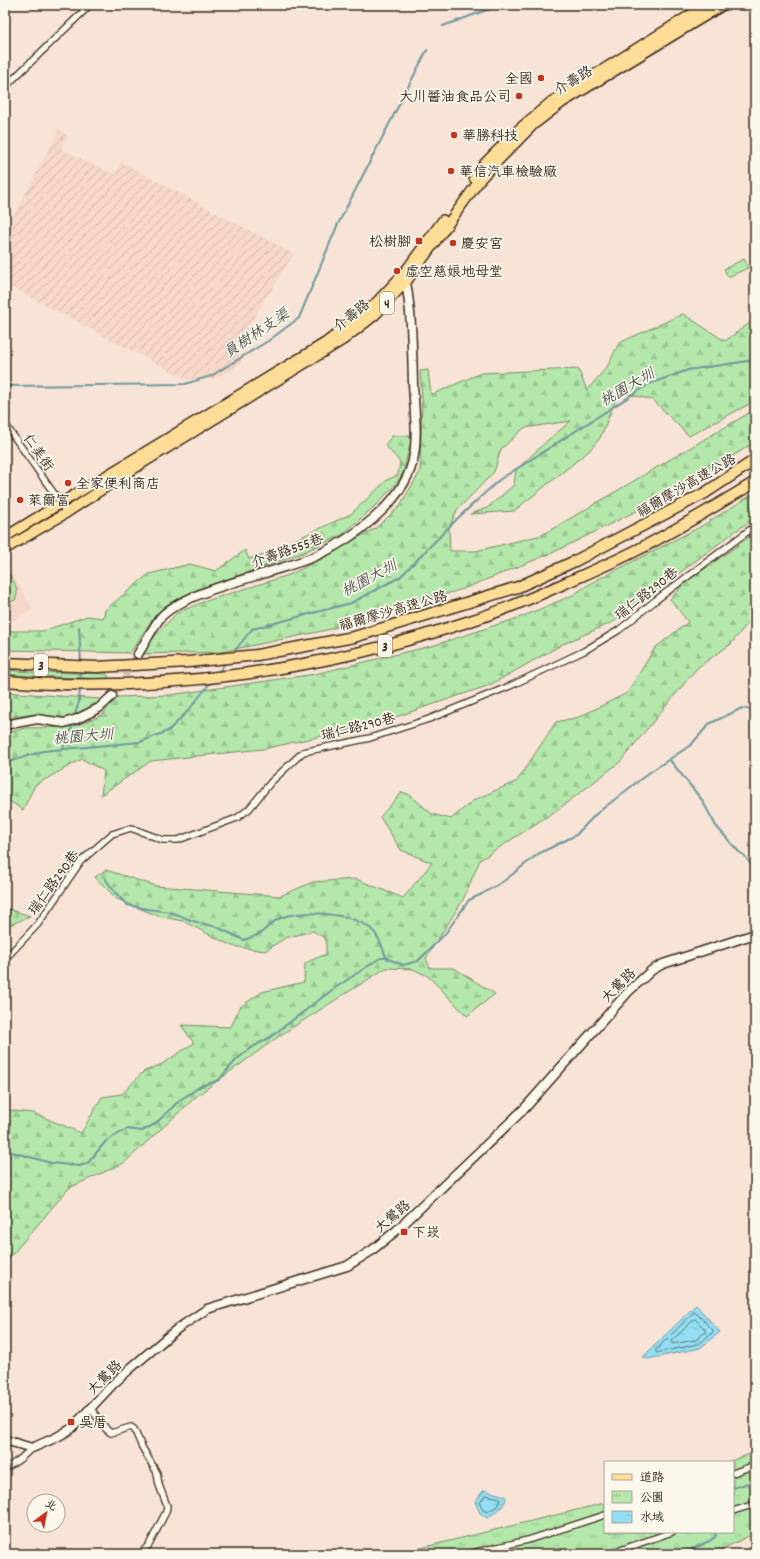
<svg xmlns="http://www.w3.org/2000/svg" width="760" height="1559" font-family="Dekko,'LXGW WenKai TC',sans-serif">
  <defs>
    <pattern id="industrial-furrows" width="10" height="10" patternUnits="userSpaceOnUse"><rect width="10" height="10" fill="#f6d7c8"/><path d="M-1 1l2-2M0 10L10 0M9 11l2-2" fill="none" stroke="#d4b9ab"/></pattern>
    <pattern id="forest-firs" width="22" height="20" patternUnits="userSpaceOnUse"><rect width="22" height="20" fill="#b3e8aa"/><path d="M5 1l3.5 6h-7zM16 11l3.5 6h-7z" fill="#9bc792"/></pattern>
    <pattern id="park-tufts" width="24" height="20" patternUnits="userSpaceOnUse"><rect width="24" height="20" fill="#b3e8aa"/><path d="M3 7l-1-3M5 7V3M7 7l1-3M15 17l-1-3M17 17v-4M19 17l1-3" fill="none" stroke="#9bc792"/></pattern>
    <pattern id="water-ripples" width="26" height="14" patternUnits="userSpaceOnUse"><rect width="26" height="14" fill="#92dff3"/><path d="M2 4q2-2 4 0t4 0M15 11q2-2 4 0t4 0" fill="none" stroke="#7fc0d0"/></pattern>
  </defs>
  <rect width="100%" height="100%" fill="#f8e4d7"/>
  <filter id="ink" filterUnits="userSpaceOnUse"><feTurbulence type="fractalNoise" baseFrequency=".025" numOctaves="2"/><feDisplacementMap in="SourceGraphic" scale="8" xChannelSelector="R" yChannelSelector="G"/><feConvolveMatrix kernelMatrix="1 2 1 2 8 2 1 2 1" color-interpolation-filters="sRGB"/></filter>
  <g filter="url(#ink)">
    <path fill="#f6d7c8" d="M5,562L33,609L5,626Z"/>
    <path fill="url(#industrial-furrows)" d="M59,130L68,136L61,149L115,175L121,162L294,254L246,330L244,335L241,363L216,379H186L5,284V232Z"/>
    <path fill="#b3e8aa" stroke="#778964" d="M744,259L748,268L728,277L724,269Z
      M5,569C12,578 21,589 15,600L10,602L12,607L8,610L5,605Z
      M5,670L31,672L107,674L109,679L31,676L5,674Z"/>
    <path fill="url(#forest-firs)" stroke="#778964" d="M683,314L725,341L755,319V401L689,436L653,400L619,392L600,438L589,451L514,511L470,514L487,508L514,485L516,470L548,440L571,421L524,428L501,449L494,472L457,510L449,528L450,551H476L542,535L749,413L755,412V442L675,492L552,553L463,589L327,630L221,652L144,654L151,640L177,613L203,602L292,574L376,528L399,507L420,472L422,399L420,371L428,370L431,395L481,373L578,369L587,390L607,367L619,343Z
      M392,436H409L411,441L403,473L395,485L376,505L342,535L302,553L194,591L166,605L152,620L130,653L5,650V631H43L87,616L103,618L105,610L149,574L190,564L216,571L245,550L249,559L260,556L351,514L387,480L398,475L400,462L385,445Z
      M755,493V518L737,530L615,621L563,644L490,685L372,725L263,749L151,761L101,795L104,771L82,759L35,785L23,810L5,798V734L25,728L72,727L103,715L113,698L118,697L170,695L315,674L435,645L521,617L573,595L591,583L700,527Z
      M755,533V614L731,644L697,668L620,762L560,808L480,860L463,900L426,958L430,968H454L495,994L467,1016L428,976L413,969L386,968L282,1034L198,1095L124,1163L69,1188L5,1263V1110L33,1113L81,1133L102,1097L122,1094L143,1072L162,1064L194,1043L181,1025L231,1027L240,1007L262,992L304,982L305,963L326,954V939L313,931L285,938L265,951L232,946L183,921L158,916L117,899L95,877L106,870L156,886L280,896L313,882L356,879L403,898L432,863L401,850L380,817L402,792L410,795L432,814L451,819L474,800L517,781L556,722L579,717L627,693L655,648L688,622L670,599L685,583Z
      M5,692L100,699L97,706L67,719L35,714L5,718Z
      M5,908L30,916L10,925L5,923Z"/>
    <path fill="url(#park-tufts)" stroke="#778964" d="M755,1452V1533L712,1554H396L605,1503V1532H733V1462H728Z"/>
    <path fill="url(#water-ripples)" stroke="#6f979e" d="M696,1305L720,1332L700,1348L648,1359L643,1357Z
      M484,1490L505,1496L506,1500L501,1508L487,1518L480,1513L475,1502Z"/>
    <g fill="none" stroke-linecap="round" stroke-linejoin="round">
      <path stroke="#5e7273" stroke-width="1" d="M695,1312L713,1330V1332L698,1344L656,1353V1350Z
        M695,1319L705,1329V1332L696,1340L672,1344V1341Z
        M486,1495L500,1498L501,1500L498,1506L487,1512L483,1510L480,1503Z"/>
      <path stroke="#6f979e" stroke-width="2" d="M443,26L484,11L505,5
        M5,386L185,384L211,376L268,341L299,318L337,226L427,50
        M79,627L81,664
        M233,653L252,629L351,603L400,577L458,518L499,480L649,384L688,370L755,360
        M217,674L227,661
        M80,680L81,670
        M74,717L79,702L80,686
        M62,749L68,740L73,724
        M669,759L702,800L716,826L739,852L744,855L755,870
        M5,763L43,751L140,742L168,731L188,711L211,682
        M104,877L114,891L127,905L147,909L170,912L196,922L217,927L244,940C249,938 256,936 261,933C268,927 273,920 283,917C306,910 350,913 370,928C379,935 382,947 386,957
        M5,1150L51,1163L80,1166L88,1163L106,1141L127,1129L142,1131L155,1124L180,1100L201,1086L219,1080L236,1060L249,1049L269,1038L332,990L380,958H386L403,965L418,961L445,934L469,900L482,894L504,881L538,854L576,835L596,814L650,772L691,745L709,724L742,708L755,711
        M733,1488L755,1481
        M682,1554L711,1540L716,1536L715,1532"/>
      <path stroke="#d2bfb2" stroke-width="8" stroke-dasharray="8 4" stroke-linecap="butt" d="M112,696L138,654"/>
      <g stroke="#3b2a1e" stroke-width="8">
        <path id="street" d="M5,7L7,5
          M5,87L90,5
          M5,424L60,502L66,513
          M5,959L38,924L81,861L112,834L131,828L163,840H178L237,818L249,809L271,782L303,752L370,738L429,719L510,686L584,651L619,630L656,600L755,526
          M91,1409L107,1430L111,1433L131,1427L134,1429L142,1447L157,1473L159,1485L167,1506L166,1512L149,1545L144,1550
          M5,1469L20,1459L32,1448
          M733,1473L755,1465
          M733,1511L755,1504
          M467,1554L528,1540L605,1515
          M609,1554L672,1532"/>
      </g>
      <g stroke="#3b2a1e" stroke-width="11">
        <path id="secondary" d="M138,654C145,643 152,629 160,618C178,597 235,582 262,574C280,568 299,563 316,556C352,539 401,504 412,464C419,439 414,408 413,383C412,348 412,312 405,277
          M5,725L37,719L64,723L77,719L99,708L112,696
          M5,1440L32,1448L57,1437L71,1429L113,1384L132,1367L177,1329L207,1309L347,1266L371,1251L397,1230L525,1108L628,992L652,970L663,964L755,934"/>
      </g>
      <g stroke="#3b2a1e" stroke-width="12">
        <path id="primary" d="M474,178L485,163L518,130L551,102L706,5
          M5,537L325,343L369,310L404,273L443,220
          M5,549L66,513L138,466L343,340L375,315L406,282L482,177L533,125L563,102L723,5"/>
      </g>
      <g stroke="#3b2a1e" stroke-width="13">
        <path id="highway" d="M5,663L97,667L188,662L257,655L354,637L518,587L575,561L638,528L705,493L755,460
          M5,681C160,694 323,670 470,621C498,612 525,601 552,589C583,575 615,562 645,546C683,526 719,504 755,482"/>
      </g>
      <use href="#street" stroke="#fbf7ec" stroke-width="5.5"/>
      <use href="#secondary" stroke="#fbf7ec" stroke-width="8"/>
      <use href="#primary" stroke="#ffdd96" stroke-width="9"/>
      <use href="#highway" stroke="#ffdd96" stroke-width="10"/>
    </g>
  </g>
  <g fill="#c8321e" stroke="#fbf7ec" stroke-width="1.5">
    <circle cx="541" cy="78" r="4"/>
    <circle cx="519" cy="96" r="4"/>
    <circle cx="454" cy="135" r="4"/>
    <circle cx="451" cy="171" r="4"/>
    <rect x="415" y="237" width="8" height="8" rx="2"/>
    <circle cx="453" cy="243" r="4"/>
    <circle cx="397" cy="271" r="4"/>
    <circle cx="68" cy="483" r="4"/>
    <circle cx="20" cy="500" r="4"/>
    <rect x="400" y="1228" width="8" height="8" rx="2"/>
    <rect x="67" y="1418" width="8" height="8" rx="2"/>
  </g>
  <g text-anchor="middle" stroke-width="3.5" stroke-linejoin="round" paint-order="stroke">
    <g fill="#fbf7ec" stroke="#75685c" stroke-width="1">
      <rect x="380" y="292" width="14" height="22" rx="3"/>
      <rect x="378" y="635" width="14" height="22" rx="3"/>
      <rect x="34" y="654" width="14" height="22" rx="3"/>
    </g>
    <g font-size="13" font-weight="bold" fill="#3b2a1e">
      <text x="387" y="308">4</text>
      <text x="385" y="651">3</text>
      <text x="41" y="670">3</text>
    </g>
    <g font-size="14" fill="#3b2a1e" stroke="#fbf7ec" text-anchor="start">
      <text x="533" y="83" text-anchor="end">全國</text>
      <text x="511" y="101" text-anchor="end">大川醬油食品公司</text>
      <text x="462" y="140">華勝科技</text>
      <text x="459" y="176">華信汽車檢驗廠</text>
      <text x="411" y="246" text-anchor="end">松樹腳</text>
      <text x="461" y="248">慶安宮</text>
      <text x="405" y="276">虛空慈娘地母堂</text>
      <text x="76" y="488">全家便利商店</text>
      <text x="28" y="505">萊爾富</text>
      <text x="412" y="1237">下崁</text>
      <text x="79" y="1427">吳厝</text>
    </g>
    <g font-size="14" fill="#3b2a1e" stroke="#fbf7ec">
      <text transform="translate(573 80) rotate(-32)" y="5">介壽路</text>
      <text transform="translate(351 315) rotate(-39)" y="5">介壽路</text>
      <text transform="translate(39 452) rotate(55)" y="5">仁美街</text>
      <text transform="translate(686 485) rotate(-30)" y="5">福爾摩沙高速公路</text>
      <text transform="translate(287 550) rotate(-20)" y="5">介壽路555巷</text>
      <text transform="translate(646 593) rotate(-38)" y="5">瑞仁路290巷</text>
      <text transform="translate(393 610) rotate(-16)" y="5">福爾摩沙高速公路</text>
      <text transform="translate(358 726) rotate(-14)" y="5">瑞仁路290巷</text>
      <text transform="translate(53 882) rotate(-54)" y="5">瑞仁路290巷</text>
      <text transform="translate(618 985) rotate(-45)" y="5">大鶯路</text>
      <text transform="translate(392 1216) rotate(-41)" y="5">大鶯路</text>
      <text transform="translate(104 1377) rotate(-45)" y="5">大鶯路</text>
    </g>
    <g font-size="15" font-style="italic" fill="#515753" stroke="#fbf7ec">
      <text transform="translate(256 333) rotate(-34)" y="5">員樹林支渠</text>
      <text transform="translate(627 387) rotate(-30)" y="5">桃園大圳</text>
      <text transform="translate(369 578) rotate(-28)" y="5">桃園大圳</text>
      <text transform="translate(83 736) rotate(-5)" y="5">桃園大圳</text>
    </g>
  </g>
  <rect width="760" height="1559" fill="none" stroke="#fbf7ec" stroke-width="20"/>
  <rect x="10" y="10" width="740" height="1539" fill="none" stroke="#3b2a1e" stroke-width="1.5" filter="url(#ink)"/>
  <rect x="604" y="1461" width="130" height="72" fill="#fbf7ec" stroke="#aea59a"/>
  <rect x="612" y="1474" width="20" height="6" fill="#ffdd96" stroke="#aea59a"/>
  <text x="640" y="1481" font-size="12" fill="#3b2a1e">道路</text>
  <rect x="612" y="1491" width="20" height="12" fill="url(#park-tufts)" stroke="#aea59a"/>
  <text x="640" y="1501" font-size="12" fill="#3b2a1e">公園</text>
  <rect x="612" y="1511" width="20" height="12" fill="url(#water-ripples)" stroke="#aea59a"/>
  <text x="640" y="1521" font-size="12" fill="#3b2a1e">水域</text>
  <g transform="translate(46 1513) rotate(32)"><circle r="19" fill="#fbf7ec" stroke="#aea59a"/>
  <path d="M0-3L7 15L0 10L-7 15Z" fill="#c8321e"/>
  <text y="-6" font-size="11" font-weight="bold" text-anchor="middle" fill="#3b2a1e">北</text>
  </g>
</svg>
